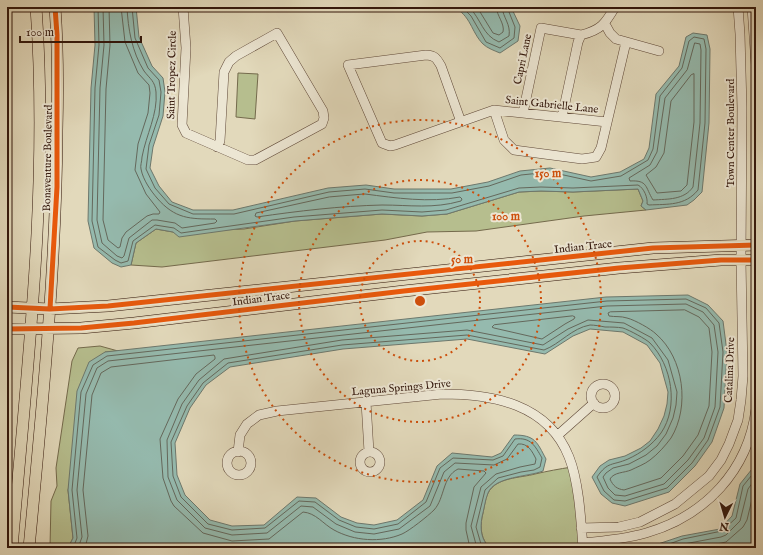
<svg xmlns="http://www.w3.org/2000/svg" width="763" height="555" font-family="'IM FELL English',serif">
  <rect width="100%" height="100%" fill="#e2d9bb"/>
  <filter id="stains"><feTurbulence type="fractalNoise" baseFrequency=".005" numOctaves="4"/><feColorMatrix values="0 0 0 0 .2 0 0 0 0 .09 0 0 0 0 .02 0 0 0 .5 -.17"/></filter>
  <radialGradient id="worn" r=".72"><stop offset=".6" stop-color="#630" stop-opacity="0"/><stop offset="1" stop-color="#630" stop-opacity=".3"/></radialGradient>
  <path fill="#b6be8e" stroke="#746a4c" d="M238,73L258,74L255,119L236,117Z
    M638,189L643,201L641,206L646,210L584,216L476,231L427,232L385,240L162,267L131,265L136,243L156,229L173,232L244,229L295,221L343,217L382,214L422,216L447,214L519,192L541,191L573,192Z
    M100,346L118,351L105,352L68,490L73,538L68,548H50L51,501L57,486L56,468L72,361L78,348Z
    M572,467L583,548H490C481,539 480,529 482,517C484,510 485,499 488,493C496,477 521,478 535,474C548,471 559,469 572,467Z"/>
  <path fill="#95baae" stroke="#6d786d" d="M94,7H136L139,37L152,66L163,78L165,92L163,116L153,147L150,168L159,186L172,202L193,210H233L328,188L366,185L394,189H451L488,182L520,171L550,168L591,177L620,172L644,159L649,148L656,94L679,66L686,37L693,33L707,35L710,49L709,123L702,192L694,200L687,205L646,210L641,206L643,201L638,189L573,192L541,191L519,192L447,214L422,216L382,214L295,221L179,237L173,232L156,229L136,243L131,265L121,267L112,263L94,248L88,221L91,88L95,45Z
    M453,7H511L520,26L518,41L500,53C495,51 487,48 483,44C471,32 471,15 453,7Z
    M688,295L708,305L723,321L727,352L724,408L712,442L695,466L669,492L625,506L612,503L601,494L592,477L600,466L609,460L625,456L641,448L650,441L658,429L664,416L667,404L668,392L660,363L647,345L623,332L590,329L573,336L545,354L467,339L343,349L230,367L206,385L190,408L175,443L177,475L185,495L210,520L232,526L264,525L297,497L316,498L341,517L357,523L374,525L397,520L423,500L437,466L452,453L492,457L501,453L514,435C535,435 537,442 546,459L543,471C528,477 495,476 488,493C485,500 484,510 482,517C480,529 481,540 490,548H68L73,538L68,490L77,391L89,362L105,352L606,297Z
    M756,464V548H646L682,536L720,529L732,516L740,484Z"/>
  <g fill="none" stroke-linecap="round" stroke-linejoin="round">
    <path stroke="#64685c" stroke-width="1" d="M98,7L99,45L95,88L92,221L98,247L115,260L121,263L128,261L133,241L155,225L174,228L181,233L294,217L382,210L422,212L446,210L519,188L541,187L573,188L638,185C644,188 648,198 647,204L649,205C668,204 685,206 698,190L705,123L706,49L704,39L694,37L689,41L682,68L660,96L653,149L648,160L621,176L591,181L550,172L521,175L489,186L452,193H394L365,189L329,192L234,214H193L169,204L155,188L146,169L149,145L159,115L161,92L159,80L148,68L135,38L132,7
      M103,7L104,45L100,88L97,220L102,243L117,256L122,258L124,256L129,238L152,220H157L175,223L182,228L215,223L217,221L215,219C190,219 175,219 157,198C151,191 143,180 141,169C140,166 142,161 142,157C146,135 158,114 156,92C155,81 150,79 144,71C132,52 128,29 127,7
      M109,7L110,45L106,89L103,220L108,240L118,248L120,247L122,238L126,232L147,216L153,214H159L160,212L146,194L135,170L138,144L148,113L150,93L149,85L138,73L125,42L121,7
      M462,7L471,16L486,42L500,48L514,38L515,27L507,7
      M469,7C482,20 482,35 499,42L509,36C511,24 503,18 502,7
      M477,7L493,33L499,35L503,32C505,24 497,16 496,7
      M695,43L700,44L701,50L700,123L693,187C684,200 668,199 653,200C645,187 648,180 630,181L629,178L650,165L657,152L665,98L687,70Z
      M694,74V122L687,185L681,191L657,193L646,175L656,167L664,153L671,101L691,75Z
      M365,194C396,198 429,203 460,197L462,199L461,201C433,209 410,205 382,205C340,206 298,211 257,217L255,216L256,213L329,197Z
      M685,310L699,317L709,328L712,352L709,406L698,435L683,456L661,478L624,490C617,489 613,486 610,479C614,472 624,473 631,470C637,467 645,464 650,460C658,454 665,446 671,438C690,407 684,358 656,334C651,329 635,320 627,318C621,316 615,317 609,316L608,313L610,312Z
      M573,316L575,317L574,319L565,324L542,339L494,328L492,327L494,325Z
      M73,548L77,538L72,490L81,392L93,365L107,356L607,301L686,299L706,308L719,323L723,352L720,407L708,440L692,463L667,488L625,501L614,500L604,491L597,477C608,461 612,466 628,459C641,453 652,445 661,433C679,407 672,365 650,343C646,339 629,330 623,328C617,327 611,327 605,327C600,326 594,325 590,325C572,328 560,344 544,350L467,335L342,345L228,363L203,383L187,406L171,442L173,476L181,497L208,524L232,530L265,528L299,501L315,502L339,520L356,527L374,529L398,524L426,502L440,468L453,458L493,460L503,456L515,439C531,437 535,446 542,458L540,467L534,470L521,472L498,478L485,490L476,527L481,544L484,548
      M78,548L82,537L77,490L86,394L97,368L108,361L607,306L686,304L703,312L714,325L718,352L715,407L704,438L688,460L664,484L625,496L615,495L608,488L603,477L606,473L613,468L629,464L646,455L657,446L666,434L673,418L676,405L677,392L668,360L652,338L624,323L588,320L568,329L543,345L467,330L342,340L224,359L199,380L182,404L167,440L168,477L177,500L205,528L232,535L267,533L301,506L313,507L336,524L355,532L374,534L399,529L430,506L444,472L455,463L494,465L507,459L518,444C528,443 532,451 536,459L535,464L520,467L496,474L481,487L471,526L477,548
      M85,548L88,536L83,490L92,395L101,373L111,367L214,355L215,357V359L196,374L178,399L160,439L163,478L171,501L174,506L203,533L232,541L269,539L303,512C316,513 323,524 334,530C354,541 381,543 402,534C409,531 428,516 434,510C445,498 442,477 458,469L484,471L486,473L474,487L466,523V530L470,548
      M658,548L683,539L722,531L736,518L743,486L756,470
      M674,548L684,544L721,537L726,535L740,521L748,489L756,478
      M697,548L726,542L743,527L747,520L754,491L756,488"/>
    <g stroke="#5e4737" stroke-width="10">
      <path id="minor" d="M183,7L186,48L182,125L186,133L248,160H255L322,124L324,118L323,111L277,33L236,56L229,62L224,72L220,141L217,147
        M752,7L756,65
        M605,24L610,33L616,39L659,51
        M494,110L504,140L514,150L582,159L596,157L601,148L626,42
        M523,113L541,28L581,35
        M562,117L578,42L581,35C601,30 605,24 615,7
        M461,122L441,66C437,59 435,55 426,55L348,65L382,143L390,146L395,145L494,110L607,122
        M591 396a12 12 0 1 1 24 0a12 12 0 1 1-24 0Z
        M366,402L369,452
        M558,435L594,403
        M227 463a12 12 0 1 1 24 0a12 12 0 1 1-24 0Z
        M360 462a10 10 0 1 1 20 0a10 10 0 1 1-20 0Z
        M238,452L240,435L247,424L259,415L277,411L442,394C493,394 548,404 569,457C579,482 581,521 583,548
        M581,528L619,527L640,522L675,504L709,476L721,460L729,444L738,420L741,400L743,376L741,260L742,108L740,34L738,7
        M583,543C604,541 625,539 646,533C705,516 748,471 756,409"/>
    </g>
    <g stroke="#32160b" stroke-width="12">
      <path id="major" d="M7,307L50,309L108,306L653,248L756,245
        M7,329L81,328L134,323L404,291L619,268L721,260H756
        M12,548C27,368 49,187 36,7
        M29,548C42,409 56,271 57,131C58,90 58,48 55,7"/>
    </g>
    <use href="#minor" stroke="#ece6d3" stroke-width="9"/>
    <use href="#major" stroke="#e2d9bb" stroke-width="11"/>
    <g stroke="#ece6d3" stroke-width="8">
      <path id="cycleway" d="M7,307L50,309L108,306L653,248L756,245
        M50,309L57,187V35L55,7
        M7,329L81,328L134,323L404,291L619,268L721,260H756"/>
    </g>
    <use href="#cycleway" stroke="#e8590c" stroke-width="5"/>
  </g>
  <g fill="none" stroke="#cd4f0c" stroke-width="2" stroke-dasharray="2 4">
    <circle cx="420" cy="301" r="60"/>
    <circle cx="420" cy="301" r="121"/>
    <circle cx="420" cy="301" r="181"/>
  </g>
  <g text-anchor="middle" stroke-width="4" stroke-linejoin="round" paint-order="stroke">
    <g font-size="11" fill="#32160b" stroke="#ece6d3">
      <text transform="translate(522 59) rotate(-78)" y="4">Capri Lane</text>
      <text transform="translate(171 75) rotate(-89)" y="4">Saint Tropez Circle</text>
      <text transform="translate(552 104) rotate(6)" y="4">Saint Gabrielle Lane</text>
      <text transform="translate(730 133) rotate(-90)" y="4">Town Center Boulevard</text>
      <text transform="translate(47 158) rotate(-89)" y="4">Bonaventure Boulevard</text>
      <text transform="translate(583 246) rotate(-6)" y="4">Indian Trace</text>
      <text transform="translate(261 298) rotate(-7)" y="4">Indian Trace</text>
      <text transform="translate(729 370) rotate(-88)" y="4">Catalina Drive</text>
      <text transform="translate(401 387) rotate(-5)" y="4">Laguna Springs Drive</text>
    </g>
  </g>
  <circle cx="420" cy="301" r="6" fill="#cd4f0c" stroke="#ece6d3" stroke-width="2"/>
  <g font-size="12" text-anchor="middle" font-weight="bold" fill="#cd4f0c" stroke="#ece6d3" stroke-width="4" stroke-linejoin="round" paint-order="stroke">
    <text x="548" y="177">150 m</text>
    <text x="506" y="220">100 m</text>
    <text x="462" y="263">50 m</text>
  </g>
  <rect width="763" height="555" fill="none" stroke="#e2d9bb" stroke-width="24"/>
  <rect x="8" y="8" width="747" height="539" fill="none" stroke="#32160b" stroke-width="2"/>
  <rect x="12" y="12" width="739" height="531" fill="none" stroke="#32160b"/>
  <g transform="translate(725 517) rotate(185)" stroke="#ece6d3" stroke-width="3" paint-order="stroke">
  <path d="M0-3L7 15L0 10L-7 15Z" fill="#32160b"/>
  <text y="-6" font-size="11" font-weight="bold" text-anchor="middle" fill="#32160b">N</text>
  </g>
  <path d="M20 36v6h121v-6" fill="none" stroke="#32160b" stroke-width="2"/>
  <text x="26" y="36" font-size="12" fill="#32160b" stroke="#ece6d3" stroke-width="3" paint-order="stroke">100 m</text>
  <rect width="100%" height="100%" filter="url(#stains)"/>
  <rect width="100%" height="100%" fill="url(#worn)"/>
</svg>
